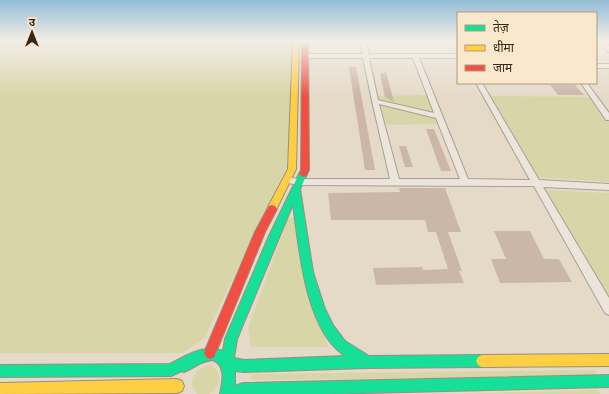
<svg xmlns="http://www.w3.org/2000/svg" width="609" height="394" font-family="'IBM Plex Serif','Noto Sans Devanagari',serif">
  <rect width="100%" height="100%" fill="#e5dac8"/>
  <path fill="#d8d5a8" d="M0,41H294L287,166L204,339L182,353H0Z
    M429,95L441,124L386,125L378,96Z
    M491,96L593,97L609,121V182L538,177Z
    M543,190L609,193V297Z
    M288,218H295L301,263L328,347H251L248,328Z
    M209,365C224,370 221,387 209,394H197C186,383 195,368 209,365Z
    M595,370L597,376L251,380V374Z
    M598,390L600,394H442Z"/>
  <path fill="#cab7a8" d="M349,67H356L375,170H365Z
    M386,72L394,102L385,97L380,74Z
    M550,85H575L584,95H558Z
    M426,129H434L451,171H441Z
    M399,146H406L413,167H405Z
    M399,188H445L461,232H448L462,271H459L464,283L376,285L373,268L422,267L423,270L448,269L436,232H428L425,220H331L328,193L400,192Z
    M494,231H530L544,259H559L572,282L500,283L491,259H506Z"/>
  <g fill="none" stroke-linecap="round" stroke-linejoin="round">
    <g stroke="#aa9f92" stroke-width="2">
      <path id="street" d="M360,41H366L369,54H458V58H419L468,179L530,180L476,83H482L539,180L609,184V190L543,187L609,298V315L605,313L534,186L299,185L283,182L282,180L286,177L299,179H390L372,101L363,58H305L302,56L305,54H363ZM369,58H413L434,113L378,100ZM379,104L436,118L460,179H399Z
        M452,41H458V49L456,48Z
        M599,41H605L609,46V52L607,51Z
        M596,64H609V68H596Z
        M581,83H587L609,113V120H606Z"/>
    </g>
    <g stroke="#998e82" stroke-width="2">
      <path id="fast" d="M303,171L307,174L300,189L313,272L325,309L333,325L345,341L369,356L482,355L486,357L488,361L486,365L482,367L367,368L244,372L235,371V386L243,383L609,375V387L324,394H220C222,383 227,366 213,360C200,361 196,367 184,372L182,371L171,376L0,377V365L170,364C187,355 204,344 223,351L225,339L269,236L299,174ZM293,204C299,248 305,330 345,356L244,360L234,358L237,339Z"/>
    </g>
    <g stroke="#998e82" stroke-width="2">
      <path id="slow" d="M293,41H299L296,169L275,212H269L267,209L288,169Z
        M609,354V366L482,367L478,365L476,361L478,357L482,355Z
        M177,379L182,381L184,386L182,391L177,393L0,394V383Z"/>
    </g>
    <g stroke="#998e82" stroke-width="2">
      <path id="jam" d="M302,41H308L309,170L306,176L303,177L299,174L301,170Z
        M272,205L275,206L277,209L265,232L214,357L210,359L206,357L204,353L255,232L269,206Z"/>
    </g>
    <use href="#street" fill="#ece5db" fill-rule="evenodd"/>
    <use href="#fast" fill="#16e098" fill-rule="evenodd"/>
    <use href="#slow" fill="#ffcf43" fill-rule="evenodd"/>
    <use href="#jam" fill="#f24e42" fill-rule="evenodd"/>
  </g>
  <linearGradient id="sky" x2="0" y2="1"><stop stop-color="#93bcd6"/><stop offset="0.42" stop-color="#f3eee6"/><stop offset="1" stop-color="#f3eee6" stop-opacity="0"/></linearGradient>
  <rect width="609" height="97" fill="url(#sky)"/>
  <rect x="457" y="12" width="140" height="72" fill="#f9e8cb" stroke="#ac9a84"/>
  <rect x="465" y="25" width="20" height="6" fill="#16e098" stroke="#ac9a84"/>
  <text x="493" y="32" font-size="12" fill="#38261a">तेज़</text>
  <rect x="465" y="45" width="20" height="6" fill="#ffcf43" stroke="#ac9a84"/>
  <text x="493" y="52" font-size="12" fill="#38261a">धीमा</text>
  <rect x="465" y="65" width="20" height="6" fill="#f24e42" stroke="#ac9a84"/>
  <text x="493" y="72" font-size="12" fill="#38261a">जाम</text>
  <g transform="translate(32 32)" stroke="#f9e8cb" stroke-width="3" paint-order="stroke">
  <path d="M0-3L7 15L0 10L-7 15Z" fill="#38261a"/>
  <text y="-6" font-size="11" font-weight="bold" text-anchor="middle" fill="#38261a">उ</text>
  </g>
</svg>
